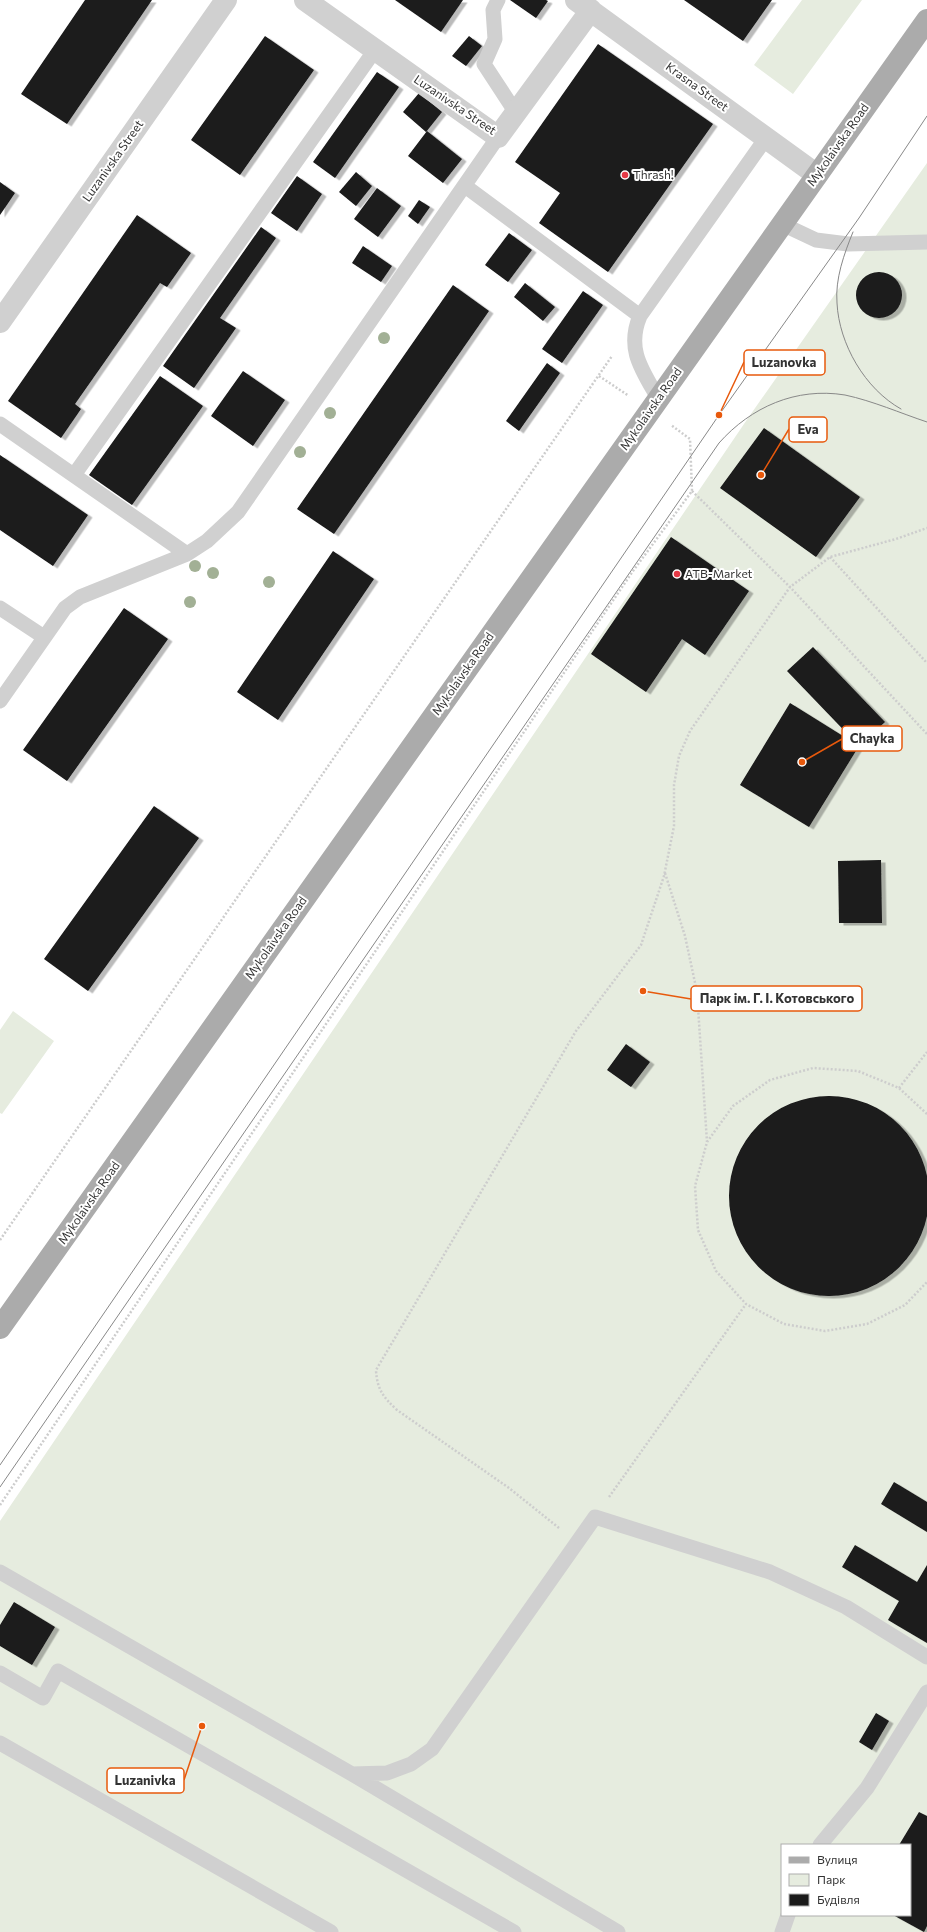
<svg xmlns="http://www.w3.org/2000/svg" width="927" height="1932" font-family="Commissioner,sans-serif">
  <defs>
    <filter id="shadow"><feDropShadow dx="4.5" dy="2.5" stdDeviation="0" flood-color="#0004"/></filter>
  </defs>
  <rect width="100%" height="100%" fill="#fff"/>
  <path fill="#e6ecdf" fill-rule="evenodd" d="M802,0H862L793,94L754,65Z
    M927,163V1932H0V1521L746,421ZM782,1845H910V1915H782Z
    M13,1011L54,1041L2,1114L0,1113V1030Z"/>
  <path fill="#1a1a1a" filter="url(#shadow)" d="M85,0H152L67,124L21,94Z
    M395,0H463L441,32Z
    M510,0H546L548,1L536,18Z
    M684,0H772L743,41Z
    M265,36L314,70L240,175L191,140Z
    M469,36L482,46L466,66L452,56Z
    M598,44L713,124L608,272L539,223L560,193L515,162Z
    M377,72L399,87L335,178L313,162Z
    M419,93L442,112L426,132L403,112Z
    M427,131L462,159L443,183L408,156Z
    M356,172L372,186L356,206L339,192Z
    M297,176L322,194L297,231L271,213Z
    M0,182L15,193L0,215Z
    M377,188L401,206L378,237L354,219Z
    M419,200L430,207L418,224L408,216Z
    M137,215L191,253L167,287L160,283L75,404L81,409L61,438L8,401Z
    M261,227L276,238L220,318L236,328L194,388L163,366Z
    M509,233L532,250L508,282L485,265Z
    M363,246L392,266L381,282L352,263Z
    M856 295a23 23 0 1 1 46 0a23 23 0 1 1-46 0Z
    M525,283L555,307L543,321L514,297Z
    M453,285L489,311L334,534L297,509Z
    M583,291L603,305L562,363L542,349Z
    M547,363L560,373L519,431L506,421Z
    M243,371L285,400L253,446L211,416Z
    M160,376L203,406L132,505L89,475Z
    M764,428L860,497L816,557L720,488Z
    M0,455L88,515L53,566L0,530Z
    M671,537L749,591L705,655L682,639L646,692L591,654Z
    M333,551L374,579L278,720L237,692Z
    M124,608L168,639L67,781L23,750Z
    M813,647L885,722L859,746L787,671Z
    M790,703L859,746L809,827L740,785Z
    M154,806L199,838L88,991L44,959Z
    M881,860L882,923H839L838,861Z
    M626,1044L650,1062L631,1087L607,1070Z
    M729 1196a100 100 0 1 1 200 0a100 100 0 1 1-200 0Z
    M894,1482L927,1502V1532L881,1504Z
    M855,1545L917,1582L927,1565V1643L888,1620L899,1601L842,1567Z
    M14,1602L55,1627L32,1665L0,1646V1625Z
    M876,1713L889,1721L872,1750L859,1742Z
    M919,1812L927,1816V1926L924,1932L893,1915H910V1845H899Z"/>
  <g fill="none" stroke-linecap="round" stroke-linejoin="round">
    <path stroke="#cdcdcd" stroke-width="2.5" stroke-dasharray="2 2" stroke-linecap="butt" d="M599,376L629,396
      M692,491L790,587L927,734
      M830,557L927,663
      M665,873L685,936L697,992L707,1142
      M899,1088L927,1052
      M927,1114L899,1088L858,1071L813,1068L770,1080L733,1106L707,1142L695,1186L698,1230L716,1271L746,1304L784,1324L825,1331L867,1324L905,1305L927,1282
      M0,1240L612,356
      M609,1497L746,1304
      M0,1505L633,571L692,491L690,439L671,425
      M559,1528L509,1488L397,1410C383,1397 377,1389 376,1370L576,1031L641,945L664,876L674,826V785L679,756L690,731L790,587L830,557L896,539L927,528"/>
    <path stroke="#d0d0d0" stroke-width="15" d="M498,0L493,10L495,39L484,64L516,113
      M465,186L640,316
      M782,224L816,240L848,244L927,242
      M658,398C642,370 626,349 640,316L766,138
      M0,424L187,554
      M74,475L375,50
      M0,608L44,637
      M0,701L65,608L80,597L187,554L207,541L238,512L498,137
      M0,1572L352,1774L618,1932
      M0,1673L43,1698L58,1671L514,1932
      M0,1743L331,1932
      M352,1774L387,1773L411,1764L432,1749L595,1517L770,1572L846,1607L927,1657
      M820,1845L867,1788L927,1692
      M782,1932L788,1915"/>
    <path stroke="#d0d0d0" stroke-width="22" d="M305,0L498,137L591,10
      M576,0L817,175
      M0,322L226,0"/>
    <path stroke="#ababab" stroke-width="22" d="M0,1328L927,20"/>
    <path stroke="#888" stroke-width="1" d="M853,232C844,254 835,279 837,303C839,344 865,389 901,409
      M0,1465L719,415L859,218L927,116
      M0,1487L719,443C751,407 796,387 845,395C873,401 900,413 927,422"/>
  </g>
  <g fill="#a2b095">
    <circle cx="384" cy="338" r="6"/>
    <circle cx="330" cy="413" r="6"/>
    <circle cx="300" cy="452" r="6"/>
    <circle cx="195" cy="566" r="6"/>
    <circle cx="213" cy="573" r="6"/>
    <circle cx="269" cy="582" r="6"/>
    <circle cx="190" cy="602" r="6"/>
  </g>
  <g fill="#e63946" stroke="#fff" stroke-width="1.5">
    <circle cx="625" cy="175" r="4"/>
    <circle cx="677" cy="574" r="4"/>
  </g>
  <g text-anchor="middle" stroke-width="4" stroke-linejoin="round" paint-order="stroke">
    <g font-size="12" fill="#333" stroke="#fff">
      <text transform="translate(697 87) rotate(36)" y="4">Krasna Street</text>
      <text transform="translate(455 105) rotate(34)" y="4">Luzanivska Street</text>
      <text transform="translate(838 145) rotate(-55)" y="4">Mykolaivska Road</text>
      <text transform="translate(113 161) rotate(-55)" y="4">Luzanivska Street</text>
      <text transform="translate(651 409) rotate(-55)" y="4">Mykolaivska Road</text>
      <text transform="translate(463 674) rotate(-55)" y="4">Mykolaivska Road</text>
      <text transform="translate(276 938) rotate(-55)" y="4">Mykolaivska Road</text>
      <text transform="translate(89 1203) rotate(-55)" y="4">Mykolaivska Road</text>
    </g>
    <g font-size="12" fill="#333" stroke="#fff" text-anchor="start">
      <text x="633" y="179">Thrash!</text>
      <text x="685" y="578">ATB-Market</text>
    </g>
  </g>
  <path fill="none" stroke="#e8590c" stroke-width="1.5" d="M719 415L744 362M761 475L789 429M802 762L842 739M643 991L691 999M202 1726L184 1780"/>
  <g fill="#e8590c" stroke="#fff" stroke-width="1.5">
    <circle cx="719" cy="415" r="4"/>
    <circle cx="761" cy="475" r="4"/>
    <circle cx="802" cy="762" r="4"/>
    <circle cx="643" cy="991" r="4"/>
    <circle cx="202" cy="1726" r="4"/>
  </g>
  <g fill="#fff" stroke="#e8590c" stroke-width="1.5">
    <rect x="744" y="350" width="81" height="25" rx="4"/>
    <rect x="789" y="417" width="38" height="25" rx="4"/>
    <rect x="842" y="726" width="60" height="25" rx="4"/>
    <rect x="691" y="986" width="171" height="25" rx="4"/>
    <rect x="107" y="1768" width="77" height="25" rx="4"/>
  </g>
  <g font-size="13" text-anchor="middle" font-weight="bold" fill="#333">
    <text x="784" y="367">Luzanovka</text>
    <text x="808" y="434">Eva</text>
    <text x="872" y="743">Chayka</text>
    <text x="777" y="1003">Парк ім. Г. І. Котовського</text>
    <text x="145" y="1785">Luzanivka</text>
  </g>
  <rect x="781" y="1844" width="130" height="72" fill="#ffffff" stroke="#adadad"/>
  <rect x="789" y="1857" width="20" height="6" fill="#ababab" stroke="#adadad"/>
  <text x="817" y="1864" font-size="12" fill="#333333">Вулиця</text>
  <rect x="789" y="1874" width="20" height="12" fill="#e6ecdf" stroke="#adadad"/>
  <text x="817" y="1884" font-size="12" fill="#333333">Парк</text>
  <rect x="789" y="1894" width="20" height="12" fill="#1a1a1a" stroke="#adadad"/>
  <text x="817" y="1904" font-size="12" fill="#333333">Будівля</text>
</svg>
